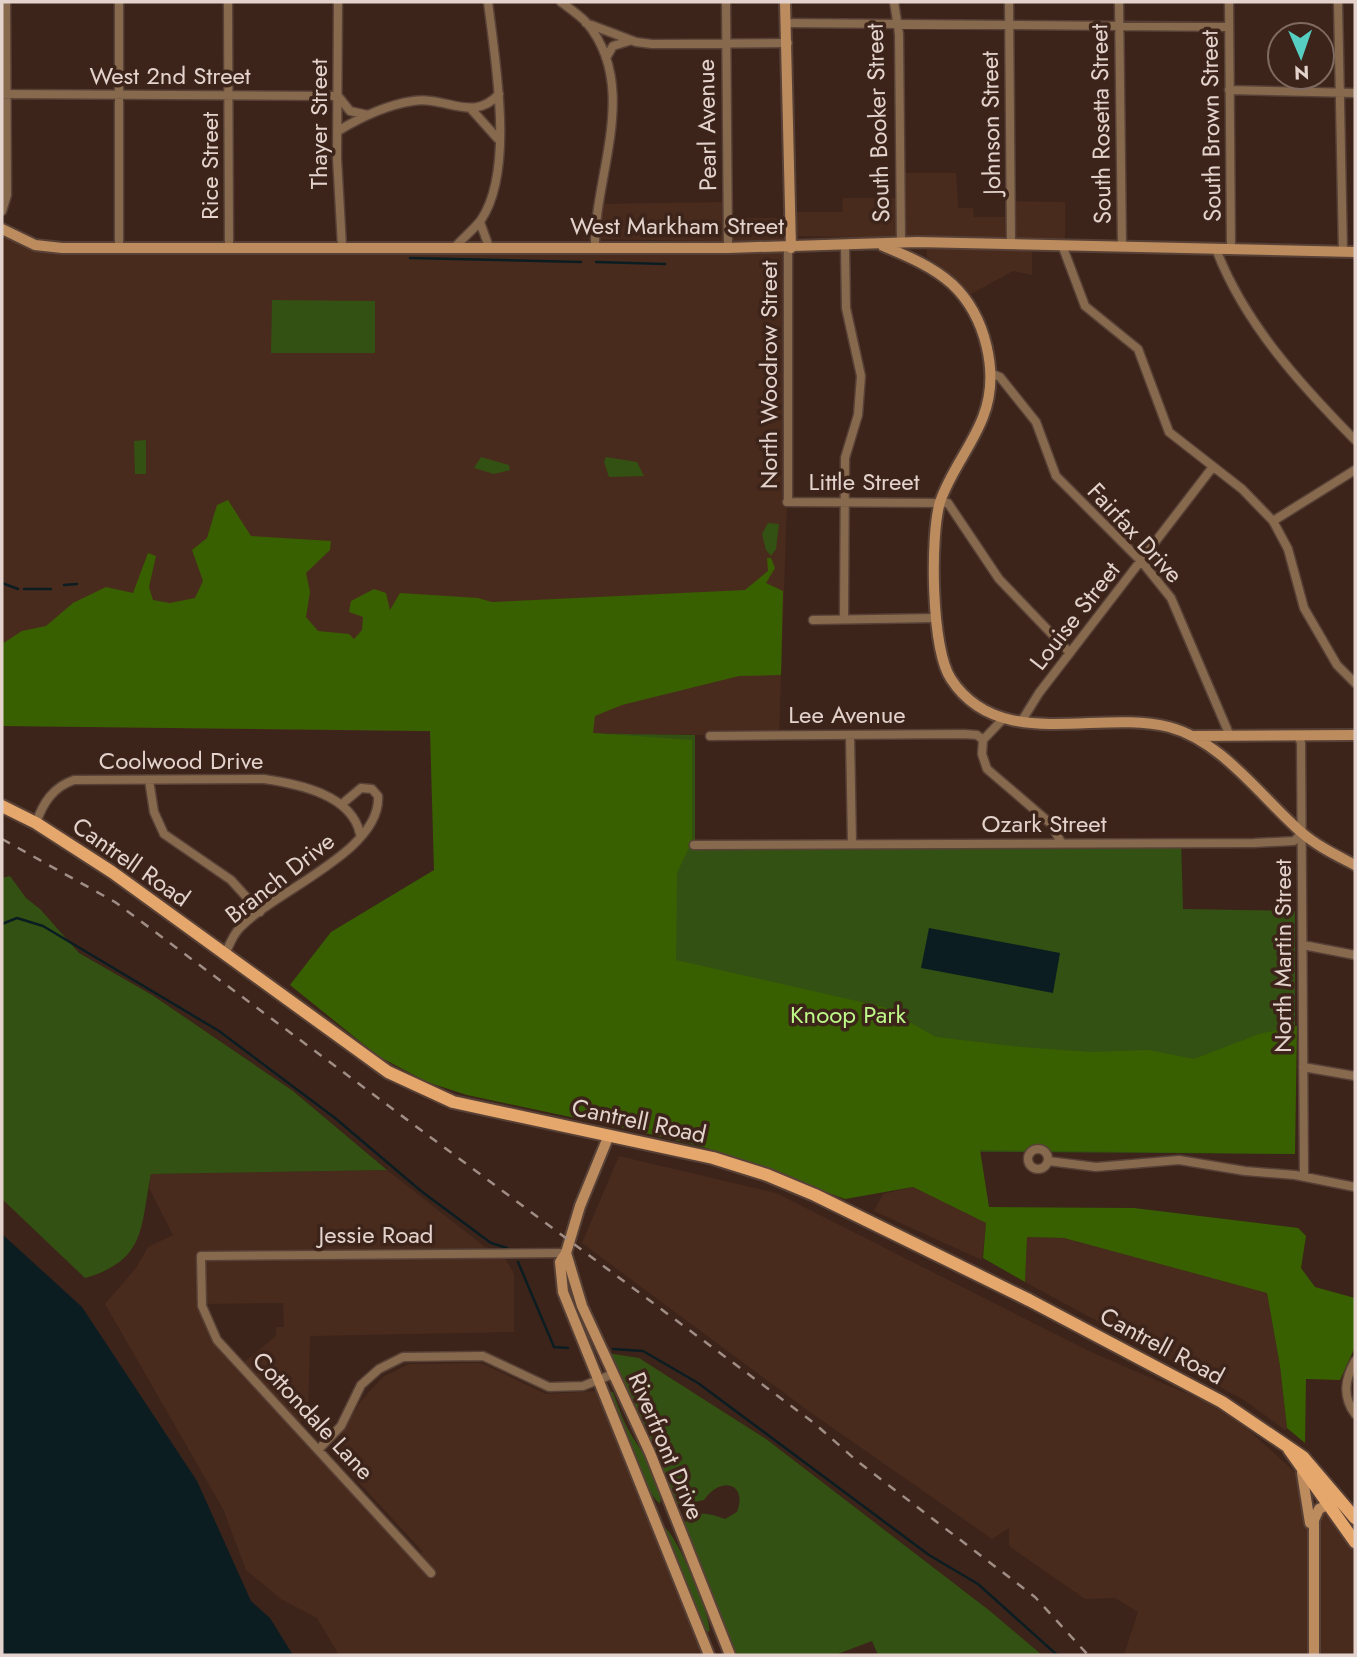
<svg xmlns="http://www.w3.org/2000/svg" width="1357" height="1657" font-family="Jost,sans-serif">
  <rect width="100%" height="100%" fill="#3c241a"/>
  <path fill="#492b1d" d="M896,173H956L958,208H973L974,217H1006V201L1065,202V240L784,236L783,242L583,239L594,204L731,202L730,218H784L785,212H842L843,198H897Z
    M2,229L35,245L791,248L787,502L779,736L2,726Z
    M927,249L1032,251V275L1013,271L971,294L942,267L927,257Z
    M619,1156L776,1193L1089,1351L1206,1402L1242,1424L1296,1473L1304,1514H1333L1355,1550V1655H1319V1642L1307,1643V1655H1124L1138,1612L1115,1598L1085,1599L1009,1546V1528L992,1539L810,1412L582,1243Z
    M387,1170L485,1247L501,1251L514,1274V1332L310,1336L308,1414L298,1425L242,1364L276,1336V1327H284L283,1303L204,1304L200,1297L211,1332L411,1557L423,1552L331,1452L360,1402L383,1377L409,1364L481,1363L546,1394L595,1391L600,1397L703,1655H339L317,1618L281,1599L246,1570L223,1509L105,1304L136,1268L148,1247L173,1235L149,1188L151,1174Z
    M913,1187L986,1223L982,1260L874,1211L883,1194Z
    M1027,1237L1064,1238L1267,1293L1280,1366L1287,1428L1285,1430L1244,1400L1025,1282Z"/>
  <path fill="#335112" d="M272,300L375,301V353H271Z
    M146,440V474H135L134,441Z
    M481,457L509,465L510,470L494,474L474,468Z
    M606,457L637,462L644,476L609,477L604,462Z
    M768,523L779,524L776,549L771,556L766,550L762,534Z
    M431,731L695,735V845L1181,839L1183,909L1295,911V1154L715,1150L611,1125Z
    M10,876L26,898L40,909L79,953L152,995L293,1091L387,1170L151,1174C140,1227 147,1260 85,1278L2,1199V878Z
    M607,1353L639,1358L766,1439L990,1611L1042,1655H878L872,1641L835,1655H734L685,1529V1522C698,1510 709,1513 725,1519L737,1512C748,1482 720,1476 704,1500L681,1505L670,1497Z
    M608,1391L613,1392C617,1402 620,1413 625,1423C636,1447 665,1477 660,1504C639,1484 618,1420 608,1391Z
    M665,1528C675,1532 714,1620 709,1632L704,1629L666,1537Z"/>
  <path fill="#386000" d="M228,500L251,536L331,541L330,550L306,573L310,592L306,617L318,631L349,634L354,639L362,630L363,617L349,612L351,601L374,589L386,593L390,610L400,593L478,598L492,602L745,590L768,571L767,558H771L775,568L766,583L783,591L781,675L739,676L622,705L595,716L593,733L692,740V841L677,873L676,960L883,1007L936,1037L1021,1047L1091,1052L1149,1050L1194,1059L1259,1034L1297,1026L1295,1154L980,1150L989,1207L1134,1208L1298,1228L1306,1236L1301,1268L1315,1287L1355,1298V1347L1340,1380L1306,1379L1305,1443L1287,1428L1280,1366L1267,1293L1064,1238L1027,1237L1025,1282L983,1258L986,1223L913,1187L845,1199L693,1143L467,1095L427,1082L378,1056L290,985L331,932L434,870L430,731L2,726V644L22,631L46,626L73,603L106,587L133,593L148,553L156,556L149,587L153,600L170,603L195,598L203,581L192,550L207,538L217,505Z"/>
  <path fill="#0c1d22" d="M929,928L1060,953L1053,993L921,968Z
    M2,1234L82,1307L197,1481L251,1601L270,1618L293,1655H2Z"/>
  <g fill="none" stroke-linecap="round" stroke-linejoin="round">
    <path stroke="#0c1d22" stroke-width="2.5" d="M410,258L581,262
      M596,262L665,264
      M2,583L18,589
      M64,585L77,584
      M24,589H51
      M2,924L17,918L43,926L219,1031L335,1118L421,1191L491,1243L507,1248
      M518,1262L554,1347L568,1348
      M613,1349L643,1351L698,1383L929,1555L978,1584L1057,1655"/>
    <g stroke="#574036" stroke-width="11">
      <path id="street" d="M119,2V247
        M228,2L229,247
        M338,2L337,158L342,246
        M561,2C569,8 579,15 586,22C641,87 594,175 595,247
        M726,2L728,248
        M894,2L899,34L901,243
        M1009,2L1011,244
        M1119,2L1122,246
        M1229,2L1231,249
        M1338,2L1343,252
        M586,23L636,42L652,44L788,43
        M785,23L1229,27
        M606,58L613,46L629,41
        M1229,90L1355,93
        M2,94L338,96L350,111L368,115
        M472,110L498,139
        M338,131C361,117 386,105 413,101C447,96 473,123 499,94
        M2,211L7,195L6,2
        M480,222L489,247
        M1062,245L1085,306L1138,349L1169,432L1242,489L1273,521L1288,549L1304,608L1337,665L1355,683
        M455,247C463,238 475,228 481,220C515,170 495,60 488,2
        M788,248V502
        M1216,249C1244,323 1300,384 1355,440
        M990,373L1000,377L1036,422L1056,476L1142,562L1171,598L1230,736
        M787,502L948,503L999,579L1070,653
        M1273,521L1355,470
        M844,618L845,458L858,415L861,376L846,308L845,246
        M813,620L935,618
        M1003,719L983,740L982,754L987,769L1050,823L1061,842
        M1021,722L1039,693L1212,468
        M1298,735L1301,743L1304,1177
        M710,736L964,734L977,735L983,740
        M850,736L852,843
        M149,780L154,812L164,834L231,880L260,912
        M36,823C43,803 53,787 74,780L264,779C299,784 352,795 360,834
        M694,845L1254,843L1294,841L1302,833
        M1303,945L1355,955
        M225,954C229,946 232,937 238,930C271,892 382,852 378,796L372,789L361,788L342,804
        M1303,1067L1355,1076
        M1028 1159a10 10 0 1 1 20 0a10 10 0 1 1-20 0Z
        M1048,1161L1096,1167L1179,1160L1245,1171L1295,1175L1355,1187
        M1355,1361C1345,1379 1342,1396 1355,1414
        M318,1450L341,1426L361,1385L379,1369L403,1357L483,1356L549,1387L583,1386L613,1374
        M431,1573L217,1340L202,1306L201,1256L566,1253"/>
    </g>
    <g stroke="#574036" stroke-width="14">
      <path id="secondary" d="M785,2L791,248
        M2,229L35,245L62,248H728L917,242L1355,252
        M883,246C907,256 932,266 952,284C986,316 1000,374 983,417C972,446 950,472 940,502C930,536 931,649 951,679C999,753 1098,709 1169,727C1222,741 1261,797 1301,832C1317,846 1336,855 1355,865
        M1193,736L1355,735
        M609,1135L580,1206L566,1253L560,1262L563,1292L709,1655
        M566,1253L582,1306L650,1453L730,1655
        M1302,1473L1310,1523
        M1314,1655V1520L1319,1509L1329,1504"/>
    </g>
    <g stroke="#574036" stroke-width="16">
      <path id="primary" d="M2,806L36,823L112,872L388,1072L453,1102L713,1158L767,1175L815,1195L1029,1300L1222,1402L1303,1457L1355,1518
        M1289,1449L1355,1542"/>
    </g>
    <use href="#street" stroke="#87694e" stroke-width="8"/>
    <use href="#secondary" stroke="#bc8c5f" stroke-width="10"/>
    <use href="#primary" stroke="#e5a76c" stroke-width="12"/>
    <path stroke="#a08d85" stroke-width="2.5" stroke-dasharray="9 9" stroke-linecap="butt" d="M2,839L115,902L814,1423L857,1461L1035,1597L1088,1655"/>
  </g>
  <g text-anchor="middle" stroke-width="7" stroke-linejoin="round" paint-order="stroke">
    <g font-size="24" fill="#e3d3cc" stroke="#3c241a">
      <text x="170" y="84">West 2nd Street</text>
      <text transform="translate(878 123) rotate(-92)" y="8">South Booker Street</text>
      <text transform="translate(991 123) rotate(-91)" y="8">Johnson Street</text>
      <text transform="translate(319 124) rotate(-90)" y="8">Thayer Street</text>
      <text transform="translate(1101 124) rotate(-91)" y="8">South Rosetta Street</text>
      <text transform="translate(707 125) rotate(-91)" y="8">Pearl Avenue</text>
      <text transform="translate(1211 126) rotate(-91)" y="8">South Brown Street</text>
      <text transform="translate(210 166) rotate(-90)" y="8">Rice Street</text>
      <text x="677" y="234">West Markham Street</text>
      <text transform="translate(769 375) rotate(-90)" y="8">North Woodrow Street</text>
      <text x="864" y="490">Little Street</text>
      <text transform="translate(1135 533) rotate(47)" y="8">Fairfax Drive</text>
      <text transform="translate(1075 616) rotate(-52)" y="8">Louise Street</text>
      <text x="847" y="723">Lee Avenue</text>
      <text x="181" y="769">Coolwood Drive</text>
      <text x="1044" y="832">Ozark Street</text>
      <text transform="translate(131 862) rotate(35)" y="8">Cantrell Road</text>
      <text transform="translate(280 878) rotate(-38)" y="8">Branch Drive</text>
      <text transform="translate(1283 956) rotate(-90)" y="8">North Martin Street</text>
      <text transform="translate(639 1121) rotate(12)" y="8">Cantrell Road</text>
      <text x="376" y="1243">Jessie Road</text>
      <text transform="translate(1162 1346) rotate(28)" y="8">Cantrell Road</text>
      <text transform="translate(313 1416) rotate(47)" y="8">Cottondale Lane</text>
      <text transform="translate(666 1446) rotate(67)" y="8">Riverfront Drive</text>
    </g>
    <g font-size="24" fill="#bdf889" stroke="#3c241a">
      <text x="848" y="1023">Knoop Park</text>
    </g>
  </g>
  <rect width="1357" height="1657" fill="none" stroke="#e3d3cc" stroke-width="7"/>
  <g transform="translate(1301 56) rotate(178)"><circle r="33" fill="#3c241a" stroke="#7f6a61" stroke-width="2"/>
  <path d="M0-5L12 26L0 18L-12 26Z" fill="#57cec2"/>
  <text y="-10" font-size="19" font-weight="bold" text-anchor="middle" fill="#e3d3cc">N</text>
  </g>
</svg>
